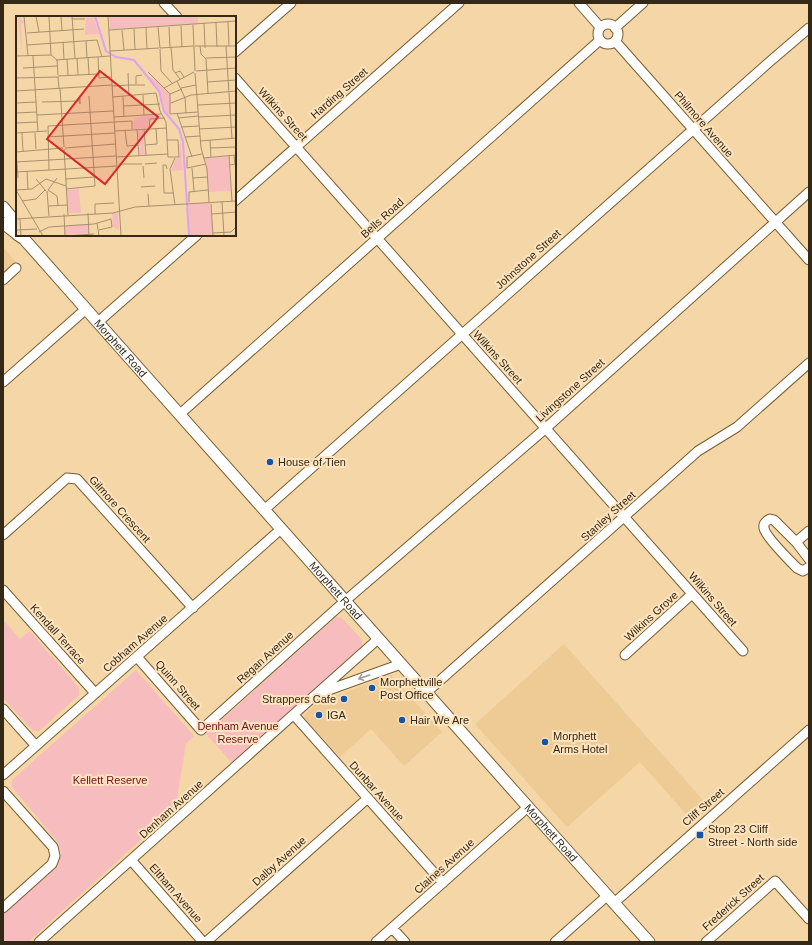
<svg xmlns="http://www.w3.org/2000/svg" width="812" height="945" font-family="Arial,sans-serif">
  <rect width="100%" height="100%" fill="#f5d6a7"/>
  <path fill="#eeca94" d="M3,247L16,262L3,273Z
    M564,644L710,808L693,822L640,762L567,827L475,724Z
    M391,675L442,732L404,766L371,729L340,757L304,717L305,714L317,703Z"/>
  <path fill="#f7bcbd" d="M336,617L342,618L362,640V646L233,764L206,734Z
    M3,620L20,639L30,631L79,688V695L39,731H33L3,698Z
    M136,670L194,736L186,744L175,809L28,942H3V914L58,865L61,853L56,840L12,787V780Z"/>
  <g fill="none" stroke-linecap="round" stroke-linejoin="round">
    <g stroke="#785d31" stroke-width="11">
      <path id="minor" d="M164,3L177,17
        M579,3L600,27
        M598 34a10 10 0 1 1 20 0a10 10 0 1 1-20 0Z
        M615,28L643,3
        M615,41L809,260
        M235,52L291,3
        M235,78L743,651
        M235,201L459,3
        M3,280L16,268
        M98,322L197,235
        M3,382L86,309
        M180,414L600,40
        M264,510L767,64L809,28
        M3,535L67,478L77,479L193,608
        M796,542L809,531
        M809,559L796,542L774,520L770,519C766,521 763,523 764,528C765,536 790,561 797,568L803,571L809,567
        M3,590L95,693
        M625,655L692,594
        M137,657L201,730L345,601L546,428L809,192
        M323,692L401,664
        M427,692L698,451L737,427L809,363
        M3,709L36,746
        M294,715L443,883
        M3,775L281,529
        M3,791L53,847L55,856L52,864L3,908
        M131,860L203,942
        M614,903L809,730
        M392,928L405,942
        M39,942L378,639
        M206,942L368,798
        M376,942L528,807
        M555,942L608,895
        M706,942L775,881L809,919"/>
    </g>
    <g stroke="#785d31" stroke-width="13">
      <g id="major">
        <path d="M3,207L17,224"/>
        <path d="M3,223L17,234"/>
        <path id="s1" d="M18,235L24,239L86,309L528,807L649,942"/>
      </g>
    </g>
    <use href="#minor" stroke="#fff" stroke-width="9"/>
    <use href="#major" stroke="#fff" stroke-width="11"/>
  </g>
  <defs><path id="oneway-shaft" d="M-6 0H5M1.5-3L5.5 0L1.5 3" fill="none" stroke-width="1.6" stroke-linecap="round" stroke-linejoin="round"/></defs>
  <use stroke="#a49e96" href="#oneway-shaft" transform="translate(364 677) rotate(161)"/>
  <g fill="#1754a5" stroke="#fee4be" stroke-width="1.5">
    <circle cx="270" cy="462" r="4"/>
    <circle cx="372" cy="688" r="4"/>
    <circle cx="344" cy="699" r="4"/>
    <circle cx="319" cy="715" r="4"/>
    <circle cx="402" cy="720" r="4"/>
    <circle cx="545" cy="742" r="4"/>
    <rect x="696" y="831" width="8" height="8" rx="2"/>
  </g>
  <g text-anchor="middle" stroke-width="4" stroke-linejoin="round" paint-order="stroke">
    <g font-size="11" fill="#342816" stroke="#fee4be">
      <text transform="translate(339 93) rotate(-41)" y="4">Harding Street</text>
      <text transform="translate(283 114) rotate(48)" y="4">Wilkins Street</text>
      <text transform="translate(704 124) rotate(49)" y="4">Philmore Avenue</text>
      <text transform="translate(382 218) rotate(-42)" y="4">Bells Road</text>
      <text transform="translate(528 259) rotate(-42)" y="4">Johnstone Street</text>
      <text dy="4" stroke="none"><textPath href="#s1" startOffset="153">Morphett Road</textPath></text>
      <text transform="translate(498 357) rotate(48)" y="4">Wilkins Street</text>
      <text transform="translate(570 390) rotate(-42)" y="4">Livingstone Street</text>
      <text transform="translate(120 509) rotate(48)" y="4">Gilmore Crescent</text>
      <text transform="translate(608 516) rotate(-42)" y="4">Stanley Street</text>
      <text dy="4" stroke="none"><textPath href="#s1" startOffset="477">Morphett Road</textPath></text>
      <text transform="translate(713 599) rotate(49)" y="4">Wilkins Street</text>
      <text transform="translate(651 616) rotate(-42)" y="4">Wilkins Grove</text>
      <text transform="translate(58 634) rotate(48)" y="4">Kendall Terrace</text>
      <text transform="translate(135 643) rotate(-41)" y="4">Cobham Avenue</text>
      <text transform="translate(265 657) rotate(-42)" y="4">Regan Avenue</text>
      <text transform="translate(178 685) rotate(49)" y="4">Quinn Street</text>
      <text transform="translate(377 791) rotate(48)" y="4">Dunbar Avenue</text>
      <text transform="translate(703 807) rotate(-41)" y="4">Cliff Street</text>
      <text transform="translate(171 809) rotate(-42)" y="4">Denham Avenue</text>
      <text dy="4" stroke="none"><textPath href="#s1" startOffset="801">Morphett Road</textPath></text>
      <text transform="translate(279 861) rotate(-42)" y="4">Dalby Avenue</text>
      <text transform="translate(444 866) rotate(-42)" y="4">Claines Avenue</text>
      <text transform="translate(176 893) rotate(49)" y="4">Eltham Avenue</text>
      <text transform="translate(733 902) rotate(-42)" y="4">Frederick Street</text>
    </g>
    <g font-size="11" fill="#342816" stroke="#fee4be" text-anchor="start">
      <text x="278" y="466">House of Tien</text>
      <text x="380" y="686">Morphettville<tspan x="380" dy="13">Post Office</tspan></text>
      <text x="336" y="703" text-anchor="end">Strappers Cafe</text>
      <text x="327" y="719">IGA</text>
      <text x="410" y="724">Hair We Are</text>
      <text x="553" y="740">Morphett<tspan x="553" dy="13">Arms Hotel</tspan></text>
      <text x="708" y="833">Stop 23 Cliff<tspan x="708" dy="13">Street - North side</tspan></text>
    </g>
    <g font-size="11" fill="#6b1121" stroke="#fee4be">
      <text x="238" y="730">Denham Avenue<tspan x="238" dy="13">Reserve</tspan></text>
      <text x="110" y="784">Kellett Reserve</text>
    </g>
  </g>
  <g transform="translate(16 16)">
    <rect width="220" height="220" fill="#f5d6a7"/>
    <path d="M2,0L9,7H5L6,39ZM93,0H182V8L94,13ZM70,2H78L83,18L69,19ZM133,61L141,64L154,78L155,87L154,97L151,99L145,78ZM144,99L147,102L133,104L132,112L117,113V105L122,101ZM127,114L129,138L124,139L122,115ZM164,119L167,154L155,155L160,143L164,141ZM212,141L215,175L193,176L189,142ZM63,173L65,197H53L51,174ZM194,187L197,220H173L171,188ZM96,197H102L103,214L97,211ZM72,208L73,217L49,219V210Z" fill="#f7bcbd"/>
    <path fill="none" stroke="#dda3f0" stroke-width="2" d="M79,0L90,35L100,41L118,44L143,75L148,95L163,113L167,126L173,220"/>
    <path fill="none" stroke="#a8906d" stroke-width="1" d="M8,0L12,40M20,0L23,16M33,0L35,39M45,0L46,15M56,0L59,43M92,0L105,220M56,3H69M212,6L213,30M188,7L189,32M200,7L201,31M177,9L179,55M165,10L166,31M142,11L144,32M153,11L154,32M130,12L131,33M118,13L119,34M93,14L220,5M106,14L108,34M11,17L68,13M70,25L71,42M47,26L48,43M11,29L81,24L86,41M179,30H220M184,30L185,38L190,43L192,77M210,30L216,123M155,31L157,54L164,63M144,32L178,30M144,33L145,55L156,67M94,35L143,32M0,40L35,39L41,44L42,59M17,40L22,116M82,41L83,62L95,61M61,42L62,59M72,42L73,58M190,42L220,41M51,43L52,59M40,44L94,40M7,52L41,50M180,55L220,52M132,56L154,78V98L182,96M112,57L113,80M159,57L164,55L168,61M179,57L185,132L191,153L193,186M42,60L83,58M42,61L43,73M0,62L42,61M161,65L169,82L170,97M191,66L220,64M120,68V60L126,59M113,69H129M96,70L113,69M44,72L48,131M148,72L178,56M165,72L180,69M0,75L96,69M154,78L166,73M127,79L128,99M107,80L108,101M97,81L140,77L144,95L150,106L152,141H163L162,124H151M26,86L63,85L64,82V88L63,85M0,87L20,86M155,87L175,79L220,75M182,89L220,87M108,90L144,88M0,97L21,96M161,97L176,141M21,99L97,95M98,101L145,98M182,101L220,99M162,102L182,100M0,107L21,106M165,111L183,110M121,113L123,140M128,113L130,139M133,113L134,103L149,102M183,113L220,111M109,114L111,130L122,129M99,115L151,112M0,117L31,115M6,117L7,135M19,117L20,133M31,121L99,117M169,121L184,120M194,124L195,141M184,125L220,122M129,129L141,128L140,112M49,132L100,128M195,132L220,131M48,133L52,199M0,136L47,132M0,136L2,162M186,138L171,141V152L190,148M213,140L216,185M100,141L152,138M187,142L220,139M0,146L100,140M103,148H126M129,148L141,147M214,149L219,148L218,140M127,150L128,162M176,152L178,175M151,153L150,149H147L148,177H158M33,154L32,110L116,105V113M11,155L12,173M0,156L101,150M177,162L192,161M20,163L30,175M50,163L78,161M125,171L139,170M50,173L79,170L73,80M0,174L16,173L30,163L50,170M0,174L27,220M32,174L41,180L42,189M32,174L41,162M31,175L33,200M132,178L133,190M6,185L20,183L29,174M206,185L208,220M173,186V176L192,174M195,188L197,220M159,189L154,153L159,142M33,190L51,189M72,197L73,220M48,198L49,220M79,198V188L98,187M196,198L220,196M0,203L97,197L119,191L220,185M4,203L5,220M81,207L83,220M0,214L21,213M23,216L33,211L78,208L95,203L96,211L83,214M197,217L215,216L220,211M49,220L78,218"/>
    <path fill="#d62828" fill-opacity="0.15" stroke="#d62828" stroke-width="2" d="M84,55L142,101L89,168L31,123Z"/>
    <rect width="220" height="220" fill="none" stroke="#342816" stroke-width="2"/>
  </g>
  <rect width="812" height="945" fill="none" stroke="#342816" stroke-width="8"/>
</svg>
